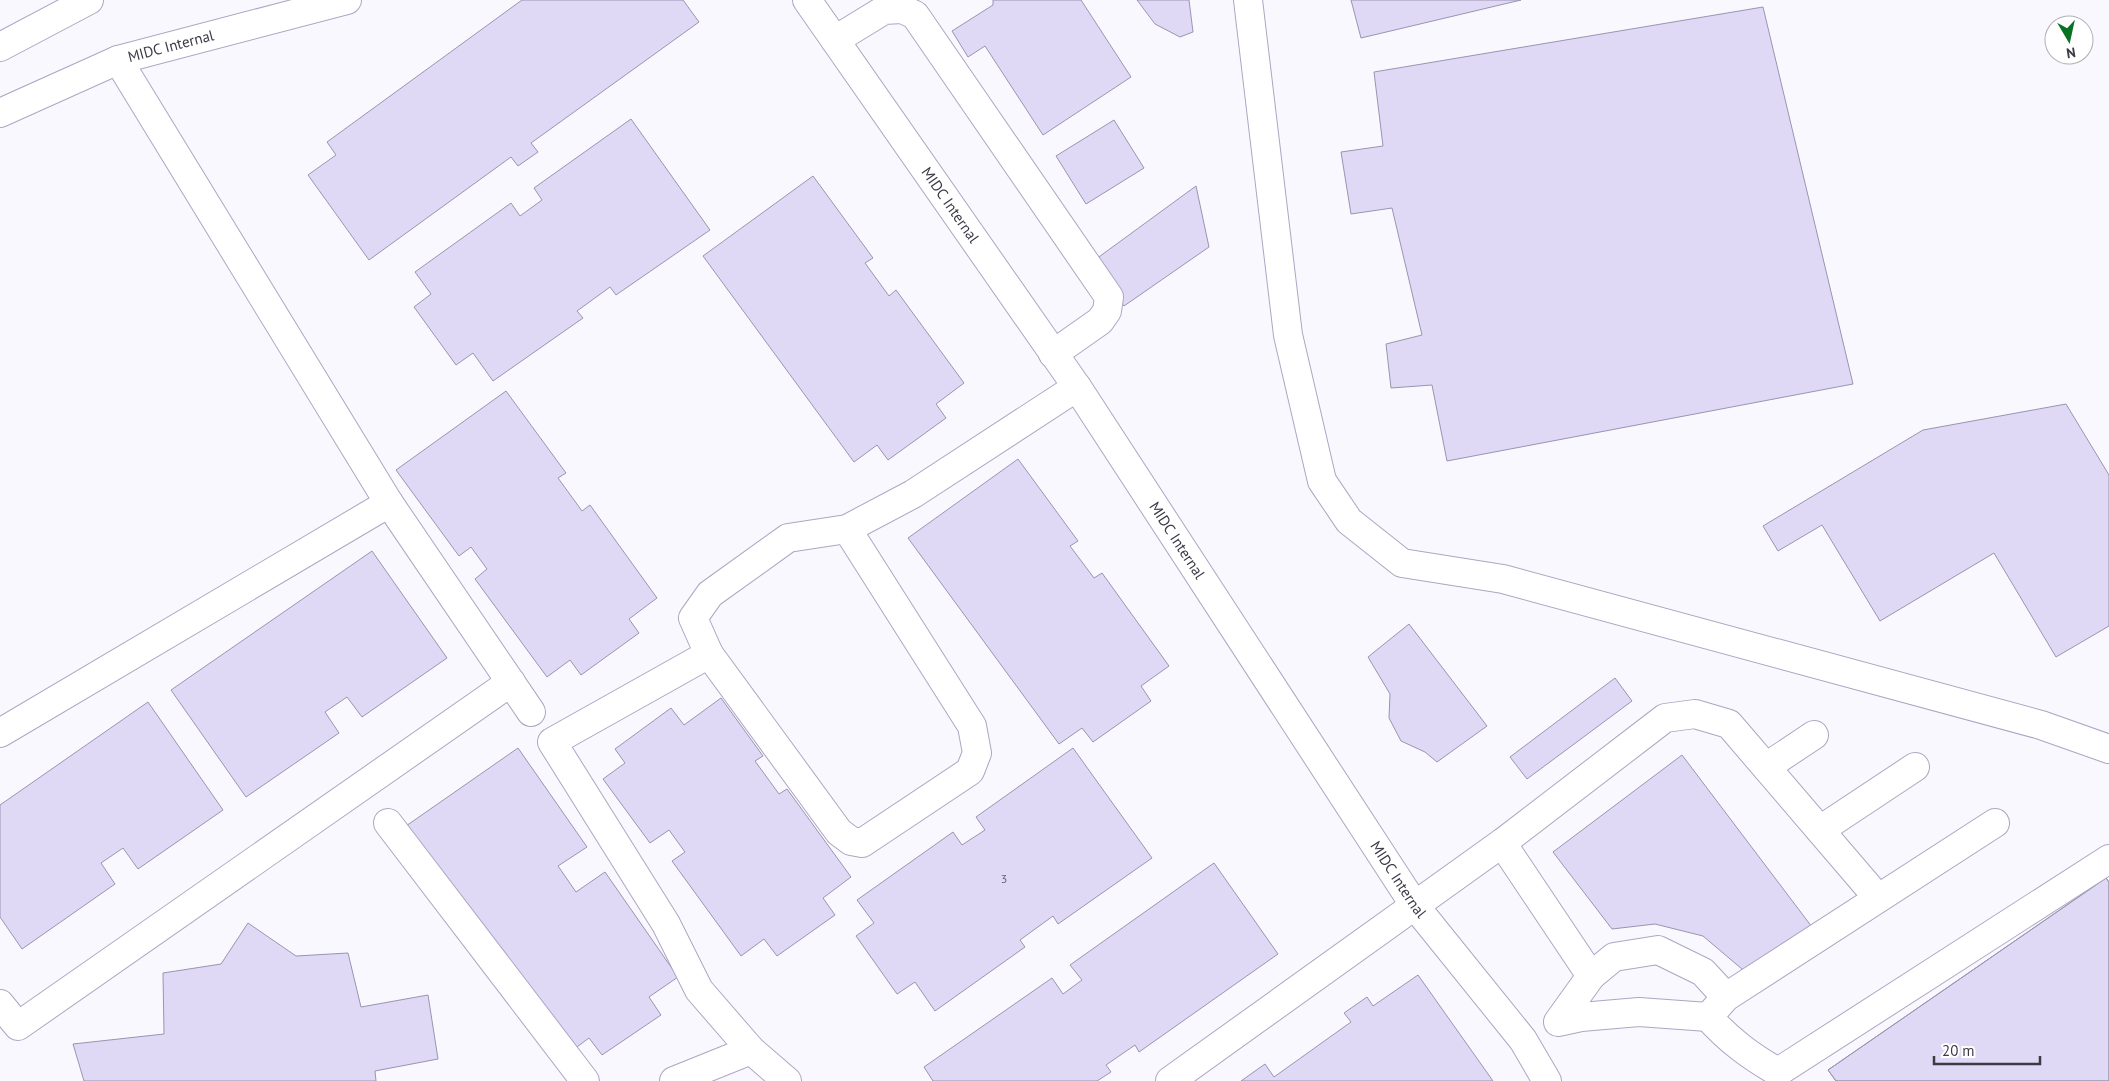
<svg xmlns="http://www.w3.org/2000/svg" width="2109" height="1081" font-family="'PT Sans',sans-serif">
  <rect width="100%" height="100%" fill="#f9f8fe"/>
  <path fill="#dfd9f5" stroke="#9a94b0" d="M522,0H683L699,22L531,143L538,152L518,166L511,157L369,260L308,175L336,155L327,142Z
    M993,0H1081L1131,77L1043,135L985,46L968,57L952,31L993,5Z
    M1137,0H1189L1193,32L1180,37L1155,24Z
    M1351,0H1521L1361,38Z
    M1763,7L1853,384L1447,461L1432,385L1391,388L1386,344L1422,335L1392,208L1351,214L1341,152L1383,146L1374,72Z
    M631,119L710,230L616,295L610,287L577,311L583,318L493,381L473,353L456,365L414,307L431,294L415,272L511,203L520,216L542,200L534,188Z
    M1114,120L1144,168L1086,204L1056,156Z
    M813,176L873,258L865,263L889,296L896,290L964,383L936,404L946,418L888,460L877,445L854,462L703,256Z
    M1196,186L1209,247L1124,306L1092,262Z
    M506,391L566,473L558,478L582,511L590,505L657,598L629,619L639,633L581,675L570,660L547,677L475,579L487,569L471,547L459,556L396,470Z
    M2066,404L2109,475V626L2056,657L1994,553L1880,621L1822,525L1778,551L1763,526L1923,430Z
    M1018,459L1078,541L1070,546L1094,578L1102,573L1169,666L1141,686L1151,701L1093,742L1082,728L1059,744L908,538Z
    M372,551L447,658L362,717L347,697L325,712L339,733L246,797L171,690Z
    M1409,624L1487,726L1437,762L1425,752L1401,741L1389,718L1390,694L1368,657Z
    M1615,678L1632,701L1527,779L1510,757Z
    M721,698L763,756L755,761L779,794L787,789L851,877L823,898L835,915L777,956L764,939L741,956L672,861L685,852L669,830L650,843L603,779L625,763L615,749L671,708L684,725Z
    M148,702L223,810L138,869L123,848L101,863L115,884L22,949L0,917V805Z
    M518,748L587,847L558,866L576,892L605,872L678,977L649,997L661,1015L602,1055L589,1038L566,1055L406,826Z
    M1073,748L1152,858L1058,924L1053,916L1020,940L1025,947L935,1011L915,982L897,994L856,936L874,923L857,900L953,832L962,845L985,830L976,817Z
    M1682,755L1812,927L1749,975L1703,936L1655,924L1612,929L1553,852Z
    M1214,863L1278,954L1139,1052L1135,1045L1106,1065L1111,1072L1097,1081H933L924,1067L1052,978L1063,994L1082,980L1070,965Z
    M2106,878L2109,882V1081H1836L1828,1070Z
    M2106,878L2109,882V1081H1836L1828,1070Z
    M248,923L296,956L348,953L361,1007L428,995L438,1059L375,1071L376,1081H84L73,1044L164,1034L163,973L221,964Z
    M1418,975L1493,1081H1241L1265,1064L1274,1077L1351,1022L1344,1013L1367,997L1373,1006Z"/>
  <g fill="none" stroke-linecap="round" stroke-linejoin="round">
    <g stroke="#ada6c3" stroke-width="30">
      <g id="minor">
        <path id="s1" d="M807,0L1077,387L1415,906L1523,1040L1547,1081"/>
        <path d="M1248,0L1288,335L1322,481L1349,521L1402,563L1503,579L2041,725L2109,749"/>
        <path d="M835,40L884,10L902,9L915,15L1109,297L1107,311L1100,321L1053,354"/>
        <path d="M0,47L89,0"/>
        <path d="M118,60L389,503L531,712"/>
        <path id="s2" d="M0,113L118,60L347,0"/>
        <path d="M709,654L839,832L851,841L862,843L970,771L977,753L972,726L847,529"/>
        <path d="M0,733L389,503"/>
        <path d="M1766,767L1814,735"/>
        <path d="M388,823L585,1081"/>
        <path d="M1820,830L1915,767"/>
        <path d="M1502,843L1591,976"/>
        <path d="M1726,997L1703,972L1658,950L1614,957L1591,976L1558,1022L1581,1017L1639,1012L1708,1017L1726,997L1995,823"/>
        <path d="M0,1004L18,1026L511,682"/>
        <path d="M1708,1017C1730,1041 1750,1056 1778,1072L2109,859"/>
        <path d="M674,1081L751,1050"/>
        <path d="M787,1081L751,1050L699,990L666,924L552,742L709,654L693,618L710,594L788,538L847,529L913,494L1077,387"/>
        <path d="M1170,1081L1502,843L1665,718L1695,714L1729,724L1878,898"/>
      </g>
    </g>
    <use href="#minor" stroke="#fff" stroke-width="28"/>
  </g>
  <g text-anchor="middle" stroke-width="4.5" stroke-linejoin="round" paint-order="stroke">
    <g font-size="12" fill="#666272">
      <text x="1004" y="883">3</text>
    </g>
    <g font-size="15" fill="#3d3a46" stroke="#fff">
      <text dy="5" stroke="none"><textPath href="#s2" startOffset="184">MIDC Internal</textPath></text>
      <text dy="5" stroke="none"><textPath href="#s1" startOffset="250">MIDC Internal</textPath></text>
      <text dy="5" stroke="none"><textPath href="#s1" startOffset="655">MIDC Internal</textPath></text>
      <text dy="5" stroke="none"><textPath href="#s1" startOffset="1060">MIDC Internal</textPath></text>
    </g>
  </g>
  <g transform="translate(2069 40) rotate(171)"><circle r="24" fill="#ffffff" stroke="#b1b0b5"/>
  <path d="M0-4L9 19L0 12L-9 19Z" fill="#097122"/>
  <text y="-8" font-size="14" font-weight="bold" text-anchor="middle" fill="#3d3a46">N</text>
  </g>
  <path d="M1934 1056v8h106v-8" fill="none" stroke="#3d3a46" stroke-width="2.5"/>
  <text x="1942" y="1056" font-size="15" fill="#3d3a46" stroke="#ffffff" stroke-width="4" paint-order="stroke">20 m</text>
</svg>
